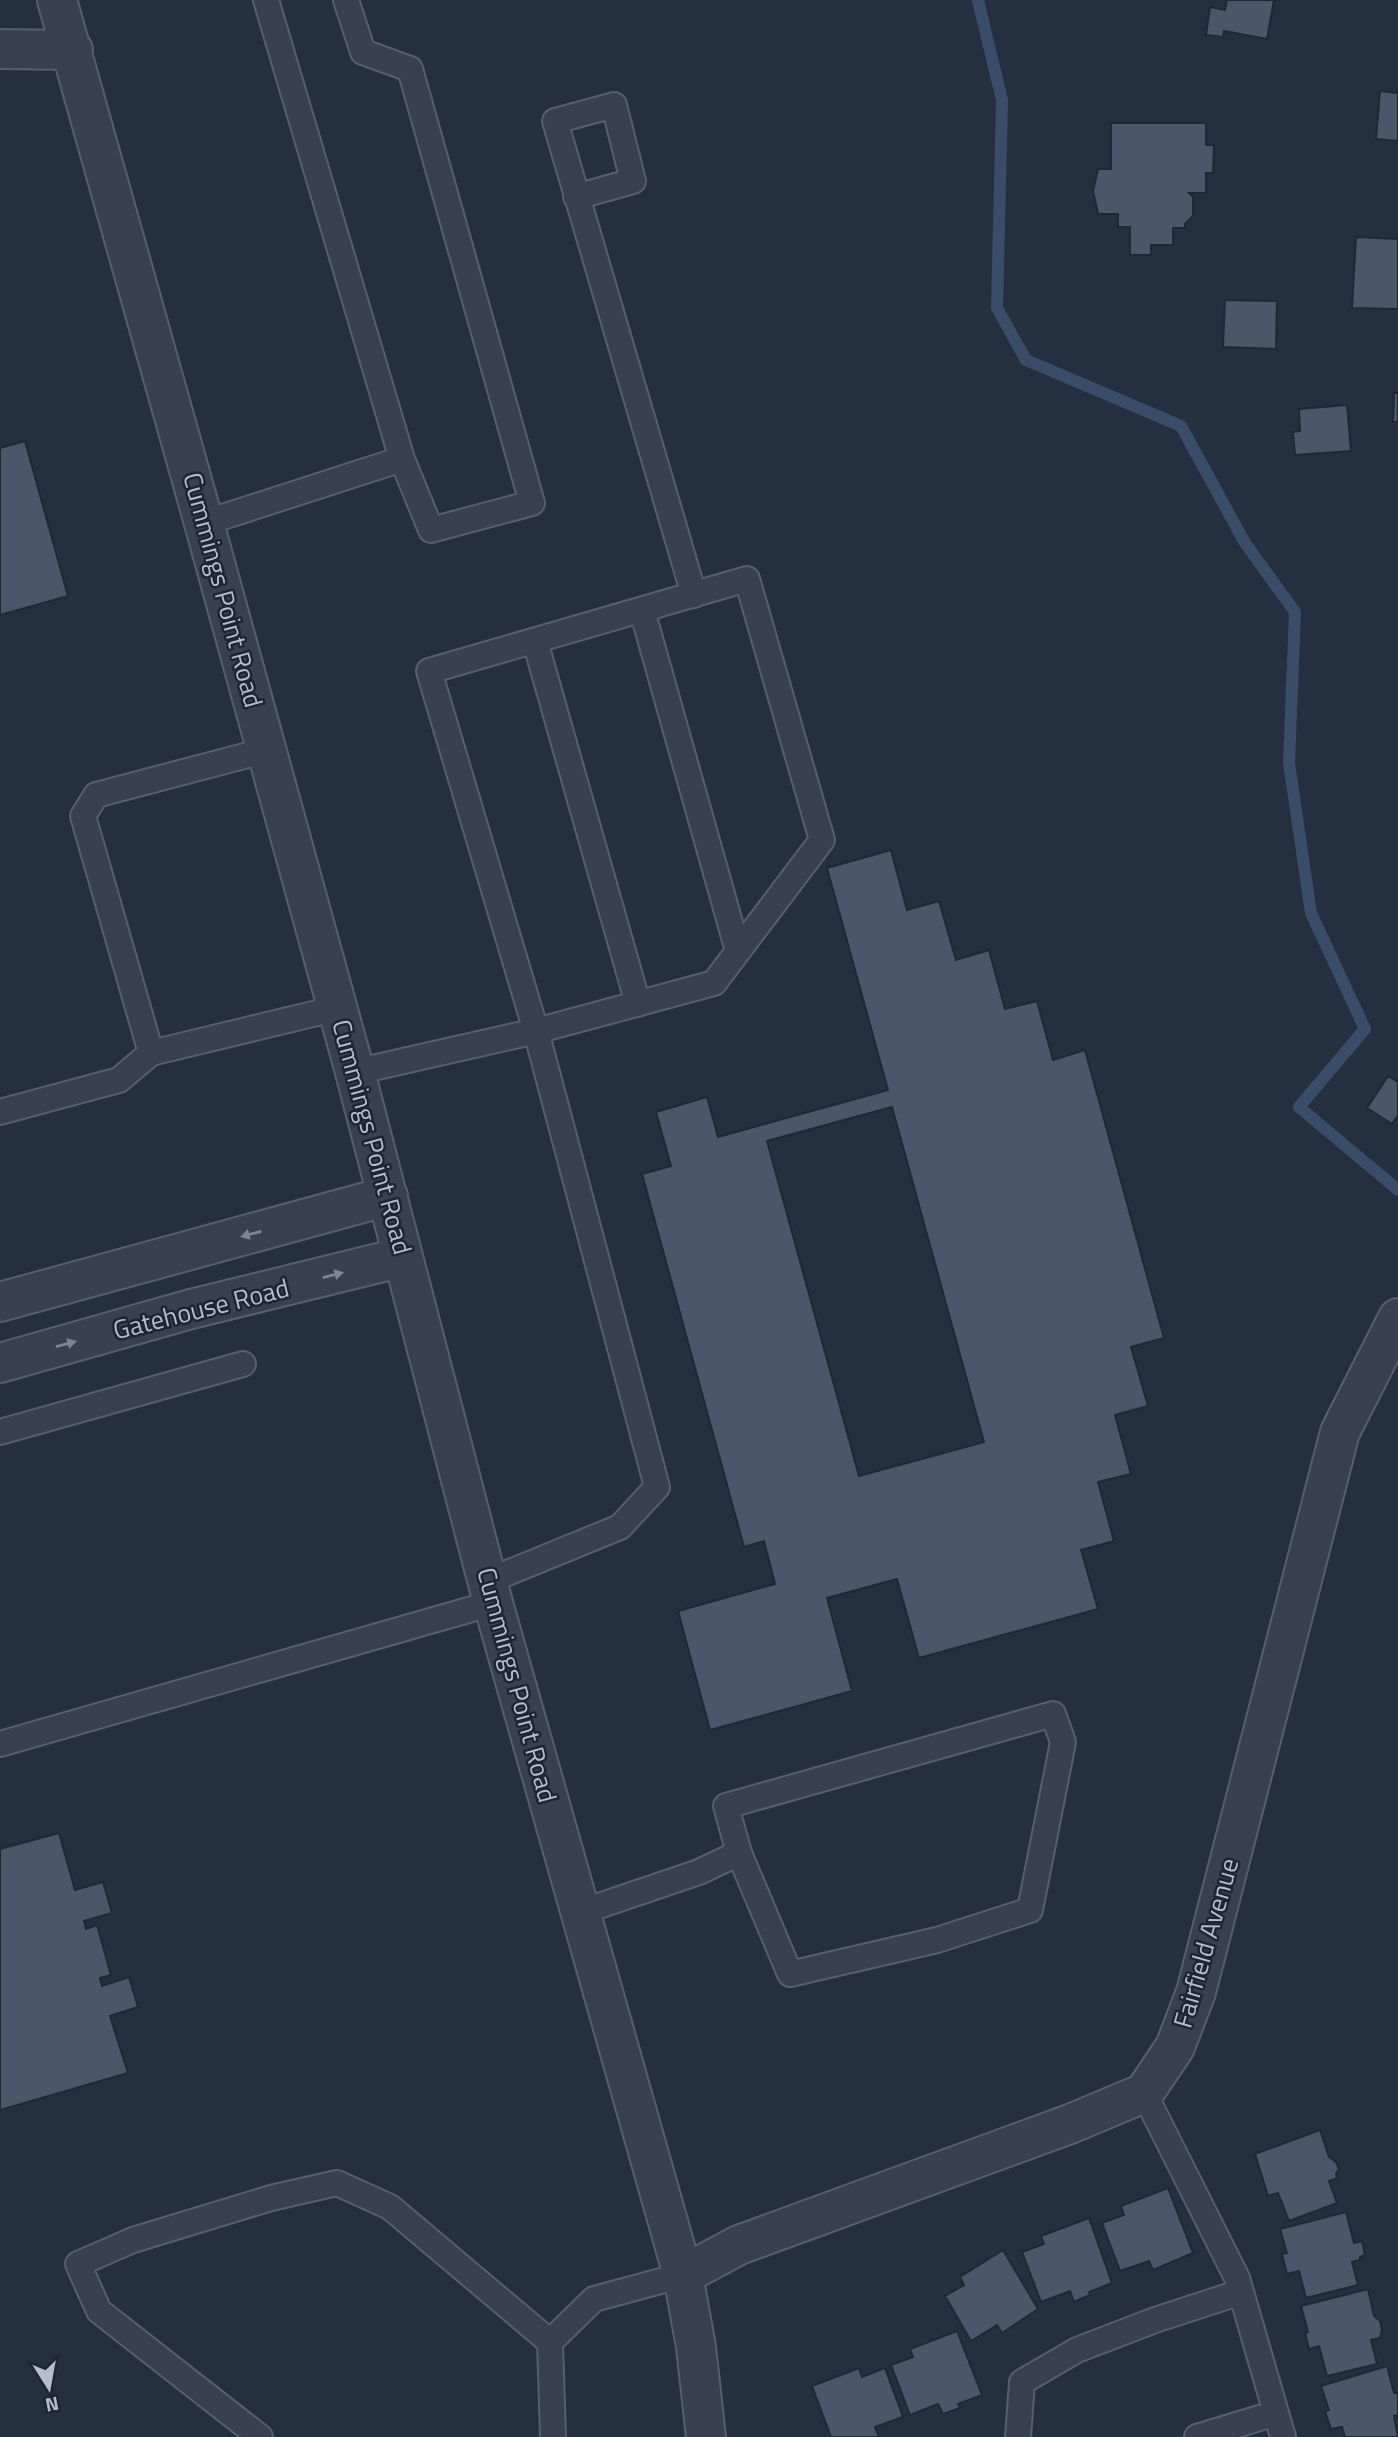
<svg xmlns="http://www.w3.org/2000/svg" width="1398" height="2437" font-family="'Titillium Web',sans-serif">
  <rect width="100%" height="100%" fill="#24303f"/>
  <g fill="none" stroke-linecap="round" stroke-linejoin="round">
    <path stroke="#394d68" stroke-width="12" d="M978,0L1002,100L997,308L1026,360L1181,426L1245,543L1295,612L1289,763L1311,913L1365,1029L1299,1107L1398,1190"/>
  </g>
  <path fill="#4a5768" stroke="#1f2936" stroke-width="2" fill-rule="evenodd" d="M1227,0H1274L1267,39L1224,31L1223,37L1206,35L1210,7L1225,10Z
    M1380,91L1398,93V141L1376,139Z
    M1111,123H1206V145H1214L1213,173H1206V193H1189L1193,197V216L1185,224V228H1173V245H1151V255H1130V227H1118V214H1098L1093,191L1098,169H1111Z
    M1356,237L1398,239V309L1352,308Z
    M1225,300L1277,301L1276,349L1223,347Z
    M1394,393H1398V422H1393Z
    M1347,405L1351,451L1295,455L1293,432L1300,431L1299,409Z
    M25,441L68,596L0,615V448Z
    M891,850L907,910L939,901L956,960L989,950L1005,1009L1037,1001L1053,1060L1085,1050L1164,1338L1131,1347L1148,1406L1115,1415L1131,1474L1098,1482L1114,1541L1081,1550L1098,1609L919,1658L897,1579L827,1598L852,1691L710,1730L678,1611L775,1584L764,1541L744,1547L642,1174L671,1166L656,1112L707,1097L718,1137L888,1090L827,868ZM892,1107L984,1442L859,1476L767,1141Z
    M1388,1076L1398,1082V1115L1392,1124L1367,1108Z
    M59,1833L75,1890L103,1882L112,1913L84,1921L86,1929L97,1925L111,1975L100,1978L102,1986L129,1977L138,2007L110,2016L128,2073L0,2110V1849Z
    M1320,2130L1329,2157L1336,2162L1339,2169L1336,2174L1337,2178L1329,2181L1337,2203L1289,2221L1278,2193L1268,2196L1255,2154Z
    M1168,2188L1193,2253L1153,2270L1149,2261L1120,2271L1102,2223L1124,2215L1121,2206Z
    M1346,2212L1354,2243L1362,2241L1365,2255L1360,2257V2260L1352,2262L1358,2285L1306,2298L1299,2271L1287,2274L1282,2254L1287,2253L1280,2229Z
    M1089,2218L1112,2283L1089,2292L1090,2295L1074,2302L1070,2291L1041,2302L1022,2252L1044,2244L1041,2236Z
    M1003,2250L1038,2309L1002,2333L997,2325L971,2341L945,2296L964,2285L960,2277Z
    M1368,2289L1374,2316L1380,2321L1382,2330L1380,2338L1371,2340L1377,2364L1327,2376L1319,2346L1309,2349L1305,2333L1308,2332L1301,2306Z
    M957,2331L982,2395L958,2404L960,2408L943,2414L938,2404L910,2415L891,2365L913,2357L910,2349Z
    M1387,2366L1394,2393H1397L1398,2396V2415L1394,2416L1398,2437H1345L1342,2427L1331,2429L1325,2411L1329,2410L1321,2386Z
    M859,2368L862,2377L885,2368L903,2417L875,2427L879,2437H831L812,2386Z"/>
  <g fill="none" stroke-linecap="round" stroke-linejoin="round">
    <g stroke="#56606d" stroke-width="28">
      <path id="service" d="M266,0L402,459L431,530L532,503L410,69L363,52L346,0
        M576,197L633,181L614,105L555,121L694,595
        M204,523L402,459
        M642,610L738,951
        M535,641L638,1004
        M151,1053L83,816L96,795L267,750
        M355,1072L536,1031L714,983L822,840L747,579L429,671L536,1031L657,1487L620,1527L488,1581
        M0,1112L119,1080L151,1053L338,1008
        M0,1432L243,1364
        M0,1744L493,1603
        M581,1912L699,1872L739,1853L726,1806L1053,1714L1063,1742L1030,1910L937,1940L790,1974L739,1853
        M1144,2093L1237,2278L1283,2437
        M260,2437L99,2311L78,2264L133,2240L271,2198L337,2183L390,2207L550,2342
        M553,2437L550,2342L594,2299L683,2275
        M1018,2437L1022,2382L1077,2350L1155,2320L1241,2292
        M1197,2437L1276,2413"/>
    </g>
    <g stroke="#56606d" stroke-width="42">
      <path id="minor" d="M57,0L204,523L355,1072L493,1603L683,2275L696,2347L706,2437
        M0,49L73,50
        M0,1302L388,1196
        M0,1363L191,1309L403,1257
        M683,2275L739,2245L1070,2124L1144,2093L1175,2047L1196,1992L1340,1432L1398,1318"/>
    </g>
    <use href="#service" stroke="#38424f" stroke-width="24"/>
    <use href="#minor" stroke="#38424f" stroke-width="38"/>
  </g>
  <defs><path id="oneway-solid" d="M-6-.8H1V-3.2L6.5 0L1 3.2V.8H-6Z" transform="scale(1.75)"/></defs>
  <g fill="#7c8693">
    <use href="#oneway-solid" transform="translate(251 1234) rotate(165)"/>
    <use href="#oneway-solid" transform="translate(333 1275) rotate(-14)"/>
    <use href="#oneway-solid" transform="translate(66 1344) rotate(-15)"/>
  </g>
  <g text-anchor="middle" stroke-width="5" stroke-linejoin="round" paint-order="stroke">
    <g font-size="26" fill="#b4bdca" stroke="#1d2734">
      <text transform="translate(223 590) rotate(75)" y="9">Cummings Point Road</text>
      <text transform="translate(372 1137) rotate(75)" y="9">Cummings Point Road</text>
      <text transform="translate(201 1309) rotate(-14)" y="9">Gatehouse Road</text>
      <text transform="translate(517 1685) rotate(75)" y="9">Cummings Point Road</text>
      <text transform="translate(1206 1943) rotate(-74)" y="9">Fairfield Avenue</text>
    </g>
  </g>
  <g transform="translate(49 2388) rotate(169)" stroke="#1d2734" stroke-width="5" paint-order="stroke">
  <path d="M0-5L12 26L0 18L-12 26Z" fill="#b4bdca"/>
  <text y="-10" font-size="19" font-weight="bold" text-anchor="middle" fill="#b4bdca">N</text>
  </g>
</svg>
